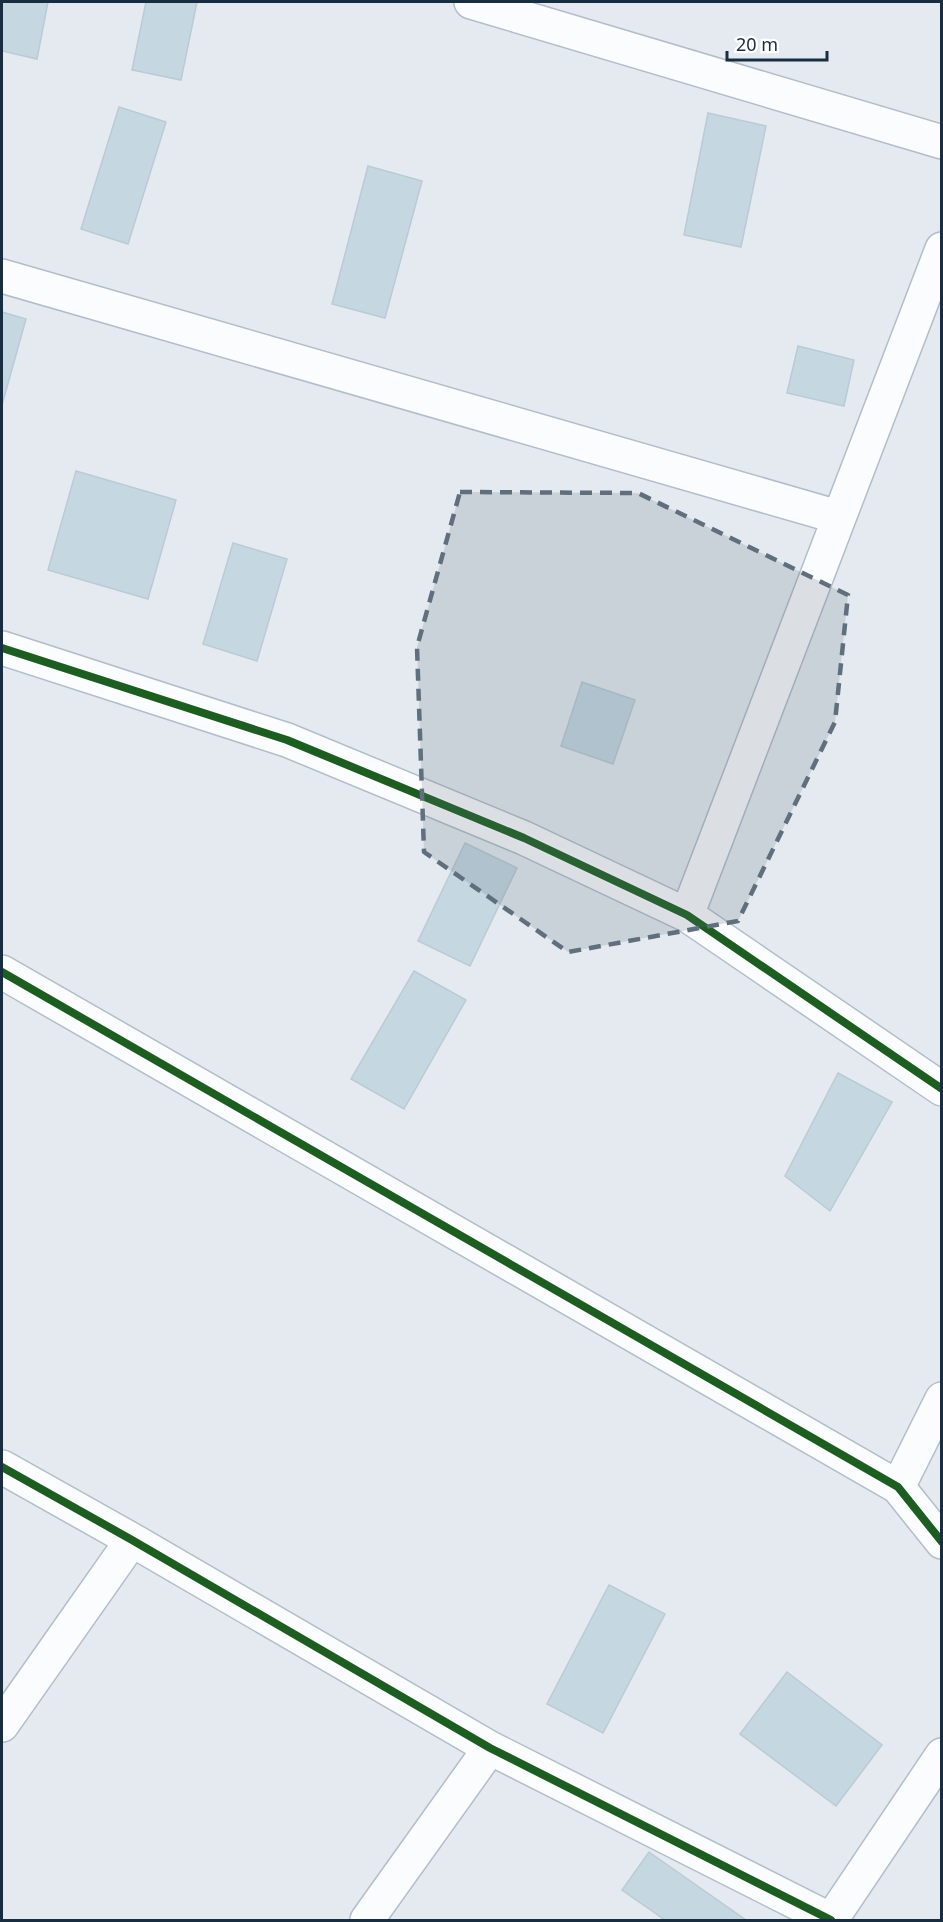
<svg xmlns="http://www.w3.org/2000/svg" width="943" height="1922" font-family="'Noto Sans',sans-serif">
  <rect width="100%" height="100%" fill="#e4eaf0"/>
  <path fill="#c5d8e1" stroke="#b9cbd4" stroke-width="1.5" d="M2,2H48L37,59L2,51Z
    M146,2H197L181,80L132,70Z
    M119,107L166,122L128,244L81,229Z
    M708,113L766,126L741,247L684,235Z
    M368,166L422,181L385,318L332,304Z
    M2,312L26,319L2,405Z
    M798,346L854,360L844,406L787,393Z
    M76,471L176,500L148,599L48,570Z
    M233,543L287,559L257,661L203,644Z
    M582,682L635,700L613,764L561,746Z
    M465,843L517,868L470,966L418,941Z
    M414,971L466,1000L404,1109L351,1079Z
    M838,1073L892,1102L830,1211L785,1176Z
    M609,1585L665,1614L603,1733L547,1704Z
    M787,1672L882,1745L836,1806L740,1734Z
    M649,1852L746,1920H665L622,1890Z"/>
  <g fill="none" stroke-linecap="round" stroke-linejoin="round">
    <g stroke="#b1beca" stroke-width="36">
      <path id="minor" d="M471,2L942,142
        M2,276L838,517
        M2,648L287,740L524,838L687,915L942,1089
        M687,915L942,249
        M2,972L898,1487L942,1542
        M2,1467L132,1540L490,1748L831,1920
        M898,1487L942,1399
        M2,1725L132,1540
        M367,1920L490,1748
        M831,1920L942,1755"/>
    </g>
    <use href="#minor" stroke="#fbfcfd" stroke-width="33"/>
    <g stroke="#fff" stroke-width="11">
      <path id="cycleway" d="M2,648L287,740L524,838L687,915L942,1089
        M2,972L898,1487L942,1542
        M2,1467L132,1540L490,1748L831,1920"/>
    </g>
    <use href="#cycleway" stroke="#1b5e20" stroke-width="8"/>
  </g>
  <path fill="#5f6f7e" fill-opacity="0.2" stroke="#5f6f7e" stroke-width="4.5" stroke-dasharray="12 8" stroke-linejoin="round" d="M460,492L638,493L848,595L835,722L738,921L568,952L424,852L417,647Z"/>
  <rect width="943" height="1922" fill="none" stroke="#182d40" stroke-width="6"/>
  <path d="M727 51v9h100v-9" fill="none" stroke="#182d40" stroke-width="3"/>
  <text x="736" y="51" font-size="18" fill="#182d40" stroke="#ffffff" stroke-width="4.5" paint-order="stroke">20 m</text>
</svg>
